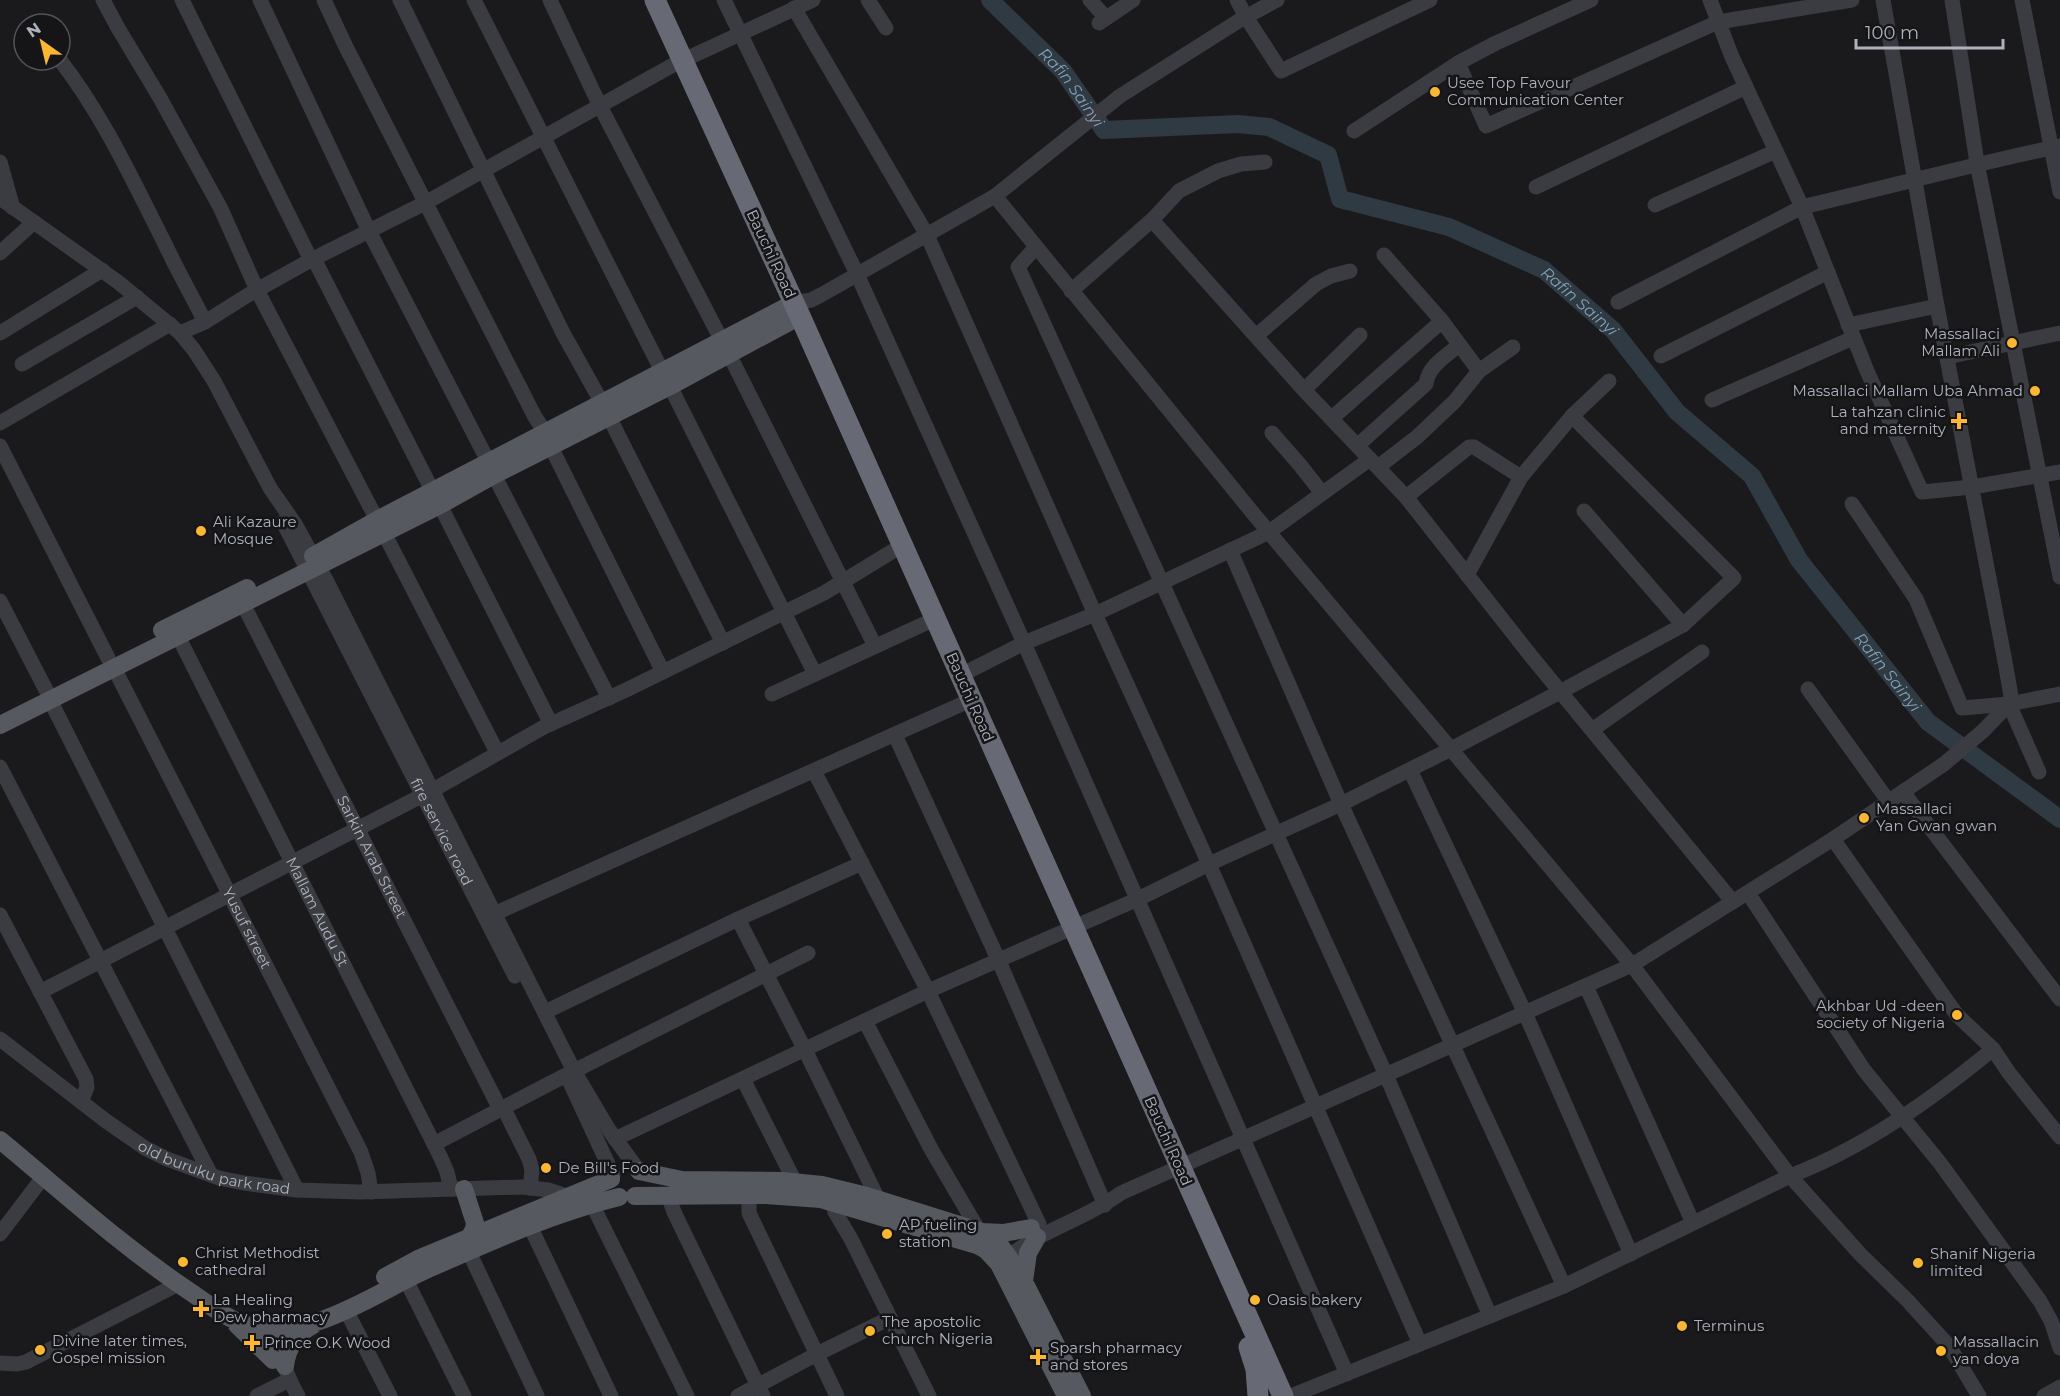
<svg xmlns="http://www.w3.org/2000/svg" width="2060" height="1396" font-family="Montserrat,sans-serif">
  <rect width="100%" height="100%" fill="#1a1a1d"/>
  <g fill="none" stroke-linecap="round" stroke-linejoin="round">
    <path stroke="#2f3a42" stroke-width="18" id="s1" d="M990,0L1063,71L1104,130L1238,124L1269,127L1328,155L1340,199L1449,227L1544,270L1613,330L1677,412L1752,476L1799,560L1928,722L2060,819"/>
    <g stroke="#3b3c42" stroke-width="15">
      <path d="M103,0L118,28L160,98L221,209L257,290L377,520"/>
      <path d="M182,0L311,260"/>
      <path d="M260,0L369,231L489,463"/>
      <path d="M324,0L345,45L535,417L545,432"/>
      <path d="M400,0L563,333L602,403L723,643"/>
      <path d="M474,0L663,373"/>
      <path d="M550,0L599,104L722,341"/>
      <path d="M724,0L857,274L1024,643L1347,1374"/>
      <path d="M868,0L886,28"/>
      <path d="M1090,0L1106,18"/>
      <path d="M1237,0L1246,17L1281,71L1430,0"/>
      <path d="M1710,0L1732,57L1802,207C1888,187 1974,164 2060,146"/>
      <path d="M1952,0L1977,163L2060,577"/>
      <path d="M2022,0L2060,192"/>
      <path d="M794,8L927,235L1095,614L1209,864L1420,1344"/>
      <path d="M1099,23L1133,0"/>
      <path d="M60,60C104,117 133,181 165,244C177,270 192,296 205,322"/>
      <path d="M1458,63L1486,126L1718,22L1852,0"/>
      <path d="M1354,131L1458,63L1496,43L1591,0"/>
      <path d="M0,162L13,208"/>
      <path d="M1536,187L1746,87"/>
      <path d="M995,196L1252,512L1632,965L1790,1176L1860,1254L1908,1301L1949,1346L1979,1396"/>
      <path d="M0,198L118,282L180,333L194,350L214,381L270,488L295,524L326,580L574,1071L609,1130L638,1170"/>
      <path d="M1655,205L1776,151"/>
      <path d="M1152,220L1304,390L1406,497L1531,656L1733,902"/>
      <path d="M1035,248L1018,267L1386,1075L1490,1316"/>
      <path d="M0,253L34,222"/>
      <path d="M1384,255L1442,321L1479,371"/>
      <path d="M314,259L433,492"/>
      <path d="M1071,291L1152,220L1179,191L1218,171L1241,164L1265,162"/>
      <path d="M1618,302L1802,207L1867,371L1922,492L1972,487L2060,472"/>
      <path d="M794,303L811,300L821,295L995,196L1120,96L1240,20L1277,0"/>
      <path d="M1848,325L1937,306"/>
      <path d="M0,333L102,270"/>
      <path d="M180,333L205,322L248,295L311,260L425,203L673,65L813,0"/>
      <path d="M1256,336L1316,284L1331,276L1350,271"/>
      <path d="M729,354L875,646"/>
      <path d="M1661,356L1828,272"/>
      <path d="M1947,357L2060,333"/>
      <path d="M22,364L137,297"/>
      <path d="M670,386L815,674"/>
      <path d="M1304,390L1360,335"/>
      <path d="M1712,400L1853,338"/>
      <path d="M1332,418L1442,321"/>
      <path d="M0,423L170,324"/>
      <path d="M1272,433L1300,465L1322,493"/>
      <path d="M1358,445L1426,384C1428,366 1446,356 1459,345"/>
      <path d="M0,446L108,658"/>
      <path d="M551,447L663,672"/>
      <path d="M1378,467L1417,437L1455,401L1479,371L1513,347"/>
      <path d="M494,475L609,698"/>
      <path d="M1406,497L1469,447H1474L1521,477"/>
      <path d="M1852,504L1916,599L1962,708L2009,704L2060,694"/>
      <path d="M440,505L551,724"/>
      <path d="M1584,511L1683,625"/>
      <path id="s2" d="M283,522L515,976"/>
      <path d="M384,533L497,752"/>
      <path d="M1230,550L1341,804L1564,1286"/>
      <path d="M1467,575L1521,477L1572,416L1609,381"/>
      <path d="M0,601L46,690"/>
      <path id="s3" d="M243,604L500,1109"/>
      <path id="s4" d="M178,636L441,1158L447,1172L451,1189"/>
      <path id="s5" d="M114,668L361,1152L368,1173L371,1192"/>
      <path d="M961,675L1024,643L1095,614L1269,532L1370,459"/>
      <path d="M1808,689L1889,802"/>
      <path d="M772,694L926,623"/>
      <path d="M50,700L297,1190"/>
      <path d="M2009,704L2039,772"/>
      <path d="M1592,730L1702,652"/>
      <path d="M895,735L998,959L1105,1205"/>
      <path d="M0,767L211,1175"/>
      <path d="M1410,770L1525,1013L1631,1254"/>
      <path d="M814,771L928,991L1039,1224"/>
      <path d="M1903,792L2060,999"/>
      <path d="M1833,839L1957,1015L1993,1049L2009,1073L2060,1137"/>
      <path d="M1748,893L1864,1070L1940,1163L2040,1301L2051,1321L2060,1348"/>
      <path d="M496,913L962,704"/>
      <path d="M0,915L86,1079L87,1087L81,1102"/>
      <path d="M738,919L805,1050L878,1199"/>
      <path d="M1586,986L1693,1223"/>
      <path d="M40,992L433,790L544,727L624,691L824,593L893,551"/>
      <path d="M545,1012L738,919L862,863"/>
      <path d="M865,1021L931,1149L979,1231L977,1235"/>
      <path id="s6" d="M0,1039L106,1121L145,1148L167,1159L219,1178L244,1183L297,1190L360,1192L522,1187L549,1190L570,1197"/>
      <path d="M574,1071L808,953"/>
      <path d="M743,1079L795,1182"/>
      <path d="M569,1080L613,1175"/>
      <path d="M503,1107L529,1159L532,1170L530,1188"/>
      <path d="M615,1139L928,991L1138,899L1209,864L1341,804L1451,749L1560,692L1683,625L1734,578L1572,416"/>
      <path d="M434,1144L566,1075"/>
      <path d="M749,1185V1213L837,1396"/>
      <path d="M834,1194L833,1202L835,1212L851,1239L929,1396"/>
      <path d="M668,1195L674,1212L763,1396"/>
      <path d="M592,1204L687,1396"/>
      <path d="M530,1226L611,1396"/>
      <path d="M0,1234L44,1176"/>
      <path d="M469,1252L537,1396"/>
      <path d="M1001,1263C1036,1231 1083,1221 1121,1193L1632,965L1833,839L1944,764L1983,731L2009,704L2011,696L2006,667L1937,306L1883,0"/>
      <path d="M401,1270L464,1396"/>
      <path d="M346,1310L390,1396"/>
      <path d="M274,1320C277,1346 285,1373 298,1396"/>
      <path d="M0,1363L17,1364L26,1362L178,1284"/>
      <path d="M257,1396L289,1380"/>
      <path d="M738,1396L817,1354L890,1318"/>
      <path d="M1291,1396L1564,1286L1790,1176C1865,1147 1931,1100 1993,1049"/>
      <path d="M2044,1396L2060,1387"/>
    </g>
    <path stroke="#575961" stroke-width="18" d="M313,556L377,520L794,303
      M162,630L247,588
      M0,725L440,505L494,475L670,386L800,316
      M0,1140C63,1192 124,1248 192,1293C211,1306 228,1320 250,1326C310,1342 376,1292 428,1269C490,1242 553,1213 619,1197
      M639,1171L682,1180L782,1181L822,1185L867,1196L982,1232L999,1244L1019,1272L1082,1396
      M464,1189L475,1223L474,1229L469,1238
      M635,1196L766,1195L821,1199L977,1245L986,1250L999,1264L1066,1396
      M982,1232L1003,1233L1031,1228
      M385,1277L420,1258L611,1179
      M1024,1281L1028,1253L1037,1237
      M237,1325L273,1360
      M285,1366C287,1347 296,1334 313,1325"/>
    <path stroke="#676a74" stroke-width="21" d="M655,0L800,316L1283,1396
      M1249,1347L1256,1369L1258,1396"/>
  </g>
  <g fill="#fbb734" stroke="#151518" stroke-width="2">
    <circle cx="1435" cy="92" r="6"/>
    <circle cx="2012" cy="343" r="6"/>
    <circle cx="2035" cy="391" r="6"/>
    <path d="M1956 412h6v6h6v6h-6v6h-6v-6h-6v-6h6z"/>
    <circle cx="201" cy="531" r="6"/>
    <circle cx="1864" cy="818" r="6"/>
    <circle cx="1957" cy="1015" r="6"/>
    <circle cx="546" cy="1168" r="6"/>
    <circle cx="887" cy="1234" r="6"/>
    <circle cx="183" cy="1262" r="6"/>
    <circle cx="1918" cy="1263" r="6"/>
    <circle cx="1255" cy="1300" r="6"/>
    <path d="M198 1300h6v6h6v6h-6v6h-6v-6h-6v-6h6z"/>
    <circle cx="1682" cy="1326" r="6"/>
    <circle cx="870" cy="1331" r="6"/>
    <path d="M249 1334h6v6h6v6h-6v6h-6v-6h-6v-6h6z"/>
    <circle cx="40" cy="1350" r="6"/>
    <circle cx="1941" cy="1351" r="6"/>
    <path d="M1035 1348h6v6h6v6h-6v6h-6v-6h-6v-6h6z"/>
  </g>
  <g text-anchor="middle" stroke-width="5" stroke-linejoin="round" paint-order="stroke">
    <g font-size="15" fill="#adb2bd" stroke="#151518" text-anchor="start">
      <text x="1447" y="88">Usee Top Favour<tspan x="1447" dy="17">Communication Center</tspan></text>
      <text x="2000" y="339" text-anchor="end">Massallaci<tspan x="2000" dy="17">Mallam Ali</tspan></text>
      <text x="2023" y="396" text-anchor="end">Massallaci Mallam Uba Ahmad</text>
      <text x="1946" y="417" text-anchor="end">La tahzan clinic<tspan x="1946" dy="17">and maternity</tspan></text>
      <text x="213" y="527">Ali Kazaure<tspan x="213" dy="17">Mosque</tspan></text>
      <text x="1876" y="814">Massallaci<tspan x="1876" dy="17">Yan Gwan gwan</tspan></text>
      <text x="1945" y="1011" text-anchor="end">Akhbar Ud -deen<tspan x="1945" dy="17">society of Nigeria</tspan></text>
      <text x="558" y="1173">De Bill's Food</text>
      <text x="899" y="1230">AP fueling<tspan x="899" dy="17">station</tspan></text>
      <text x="195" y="1258">Christ Methodist<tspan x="195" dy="17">cathedral</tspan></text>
      <text x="1930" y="1259">Shanif Nigeria<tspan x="1930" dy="17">limited</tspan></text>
      <text x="213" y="1305">La Healing<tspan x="213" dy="17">Dew pharmacy</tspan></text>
      <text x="1267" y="1305">Oasis bakery</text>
      <text x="882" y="1327">The apostolic<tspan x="882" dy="17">church Nigeria</tspan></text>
      <text x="1694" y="1331">Terminus</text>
      <text x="52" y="1346">Divine later times,<tspan x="52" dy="17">Gospel mission</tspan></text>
      <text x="1953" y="1347">Massallacin<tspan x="1953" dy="17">yan doya</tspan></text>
      <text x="264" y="1348">Prince O.K Wood</text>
      <text x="1050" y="1353">Sparsh pharmacy<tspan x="1050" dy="17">and stores</tspan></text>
    </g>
    <g font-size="15" fill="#adb2bd" stroke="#151518">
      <text transform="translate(771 254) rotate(65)" y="5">Bauchi Road</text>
      <text transform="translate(970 697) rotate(66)" y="5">Bauchi Road</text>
      <text dy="5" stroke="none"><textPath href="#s2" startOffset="348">fire service road</textPath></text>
      <text dy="5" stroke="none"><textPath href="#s3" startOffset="284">Sarkin Arab Street</textPath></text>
      <text dy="5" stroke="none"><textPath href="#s4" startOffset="309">Mallam Audu St</textPath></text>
      <text dy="5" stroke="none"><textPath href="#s5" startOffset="292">Yusuf street</textPath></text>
      <text transform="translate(1168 1141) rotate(66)" y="5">Bauchi Road</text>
      <text dy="5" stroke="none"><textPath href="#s6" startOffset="254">old buruku park road</textPath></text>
    </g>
    <g font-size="16" font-style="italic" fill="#83a0b9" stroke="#151518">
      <text dy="6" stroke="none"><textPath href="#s1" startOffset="120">Rafin Sainyi</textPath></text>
      <text dy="6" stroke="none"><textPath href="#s1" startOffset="714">Rafin Sainyi</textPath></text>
      <text dy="6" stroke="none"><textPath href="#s1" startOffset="1200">Rafin Sainyi</textPath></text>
    </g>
  </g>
  <g transform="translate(42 42) rotate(326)"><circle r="28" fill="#151518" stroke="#52545a" stroke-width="1.5"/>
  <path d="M0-4.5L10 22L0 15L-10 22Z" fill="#fbb734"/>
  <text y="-9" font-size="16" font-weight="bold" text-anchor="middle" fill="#adb2bd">N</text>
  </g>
  <path d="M1856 39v9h147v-9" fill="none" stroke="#adb2bd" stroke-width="3"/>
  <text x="1865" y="39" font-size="18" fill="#adb2bd" stroke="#151518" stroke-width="4.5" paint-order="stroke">100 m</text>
</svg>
